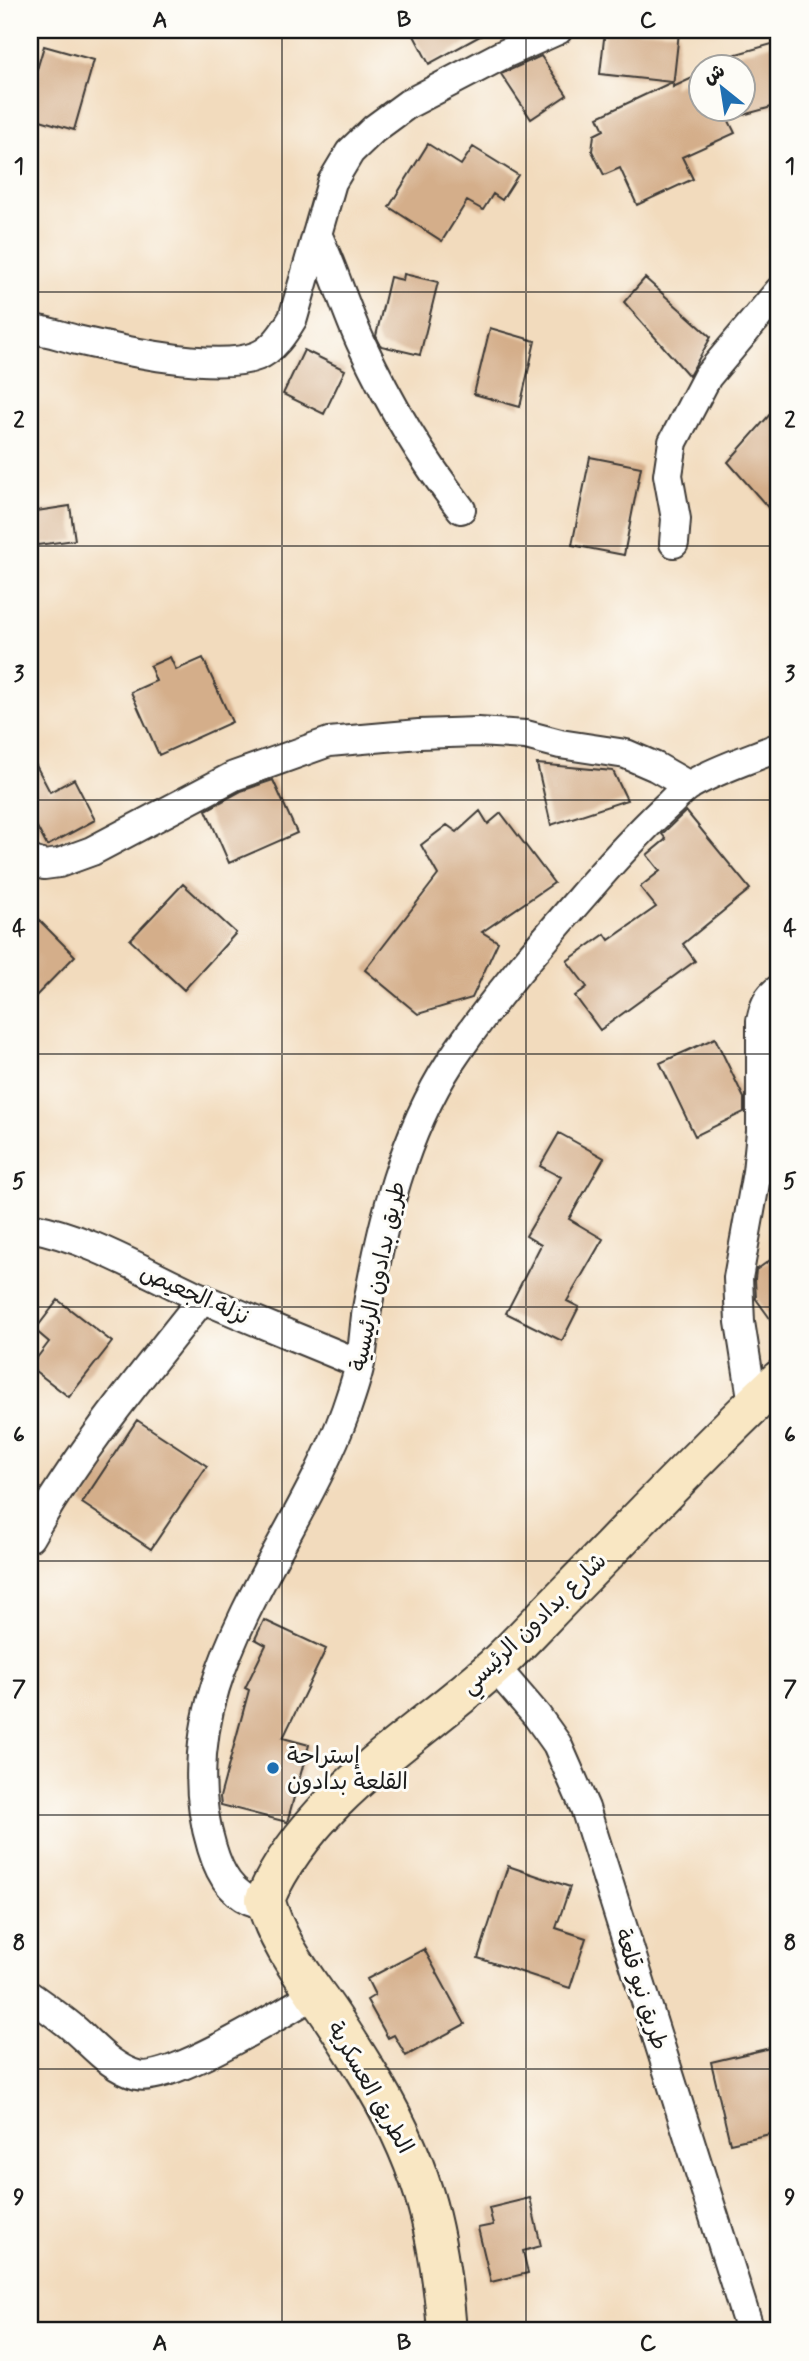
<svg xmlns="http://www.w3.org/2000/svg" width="809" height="2361" font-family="Mynerve,'Playpen Sans Arabic',sans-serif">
  <rect width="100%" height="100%" fill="#fdfcf7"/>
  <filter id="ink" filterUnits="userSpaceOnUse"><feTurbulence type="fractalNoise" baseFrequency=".0143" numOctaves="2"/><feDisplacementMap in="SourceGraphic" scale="14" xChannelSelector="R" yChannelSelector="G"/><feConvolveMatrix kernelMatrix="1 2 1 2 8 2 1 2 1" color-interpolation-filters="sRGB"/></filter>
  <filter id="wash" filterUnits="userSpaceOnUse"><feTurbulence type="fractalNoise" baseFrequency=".00686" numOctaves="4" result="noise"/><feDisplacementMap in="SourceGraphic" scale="28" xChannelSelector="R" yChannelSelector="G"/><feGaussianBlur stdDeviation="1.57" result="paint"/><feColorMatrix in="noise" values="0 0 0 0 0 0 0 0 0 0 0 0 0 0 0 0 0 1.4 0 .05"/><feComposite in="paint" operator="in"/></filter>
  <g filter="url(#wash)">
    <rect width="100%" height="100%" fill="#f2dbbd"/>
    <path fill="#40aac0" stroke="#2e636e" stroke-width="2" d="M779,2175V2231L765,2179Z"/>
    <g id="blocks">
      <path fill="#d4ae8a" d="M411,30H491L429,64Z
        M605,30L679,32L673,87L701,74V108H743V66H716L727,61L726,57L779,42V105L728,119L735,133L682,157L693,179L637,205L620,168L604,175L592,151L594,135L604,130L598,117L672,82L600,74Z
        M44,46L94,60L74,130L30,117V93Z
        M541,56L567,95L531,119L501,74Z
        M428,144L461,165L473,147L518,175L502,200L493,194L483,210L467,201L442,241L389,207Z
        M404,274L438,282L420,355L381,346L376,336L390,277L403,280Z
        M645,278L711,337L689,376L624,302Z
        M490,328L535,341L520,407L474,394Z
        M304,350L345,370L324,414L283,394Z
        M779,404V520L728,462Z
        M590,457L641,467L624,555L572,545Z
        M70,506L75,540L30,546V512Z
        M170,657L176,670L203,658L232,722L159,755L131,692L156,681L150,666Z
        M30,754L50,792L74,779L95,820L47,846L30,814Z
        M537,764L613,771L627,800L551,825Z
        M273,780L297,833L229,863L206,810L241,791Z
        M480,811L488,824L501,813L554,883L482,932L498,942L472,998L418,1014L365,970L438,875L421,845L447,825L457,832Z
        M686,811L750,889L683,944L695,961L600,1030L575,996L587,987L567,961L605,934L609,940L656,907L640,887L660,871L647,855L666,839L662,834Z
        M183,884L236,933L184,990L130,940Z
        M30,911L75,956L30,1002Z
        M715,1038L744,1098V1112L695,1136L660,1063Z
        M559,1133L604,1158L569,1219L603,1239L567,1301L579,1307L562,1341L506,1313L541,1245L526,1236L561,1177L540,1166Z
        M779,1254V1331L756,1299L755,1279L756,1270Z
        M58,1300L112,1342L69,1397L30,1367L49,1342L35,1330Z
        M137,1420L207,1466L151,1549L82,1503Z
        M264,1620L326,1649L283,1738L309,1745L287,1822L221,1805L220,1797L249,1690L245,1688L266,1645L255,1639Z
        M508,1866L570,1887L556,1928L586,1938L570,1988L478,1958Z
        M424,1949L465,2024L406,2056L394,2035L388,2038L367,2000L375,1995L367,1979Z
        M779,2046V2132L730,2143L711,2062Z
        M530,2198L541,2246L523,2251L528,2273L491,2282L478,2228L493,2225L489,2208Z"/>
    </g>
  </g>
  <g filter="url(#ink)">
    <use href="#blocks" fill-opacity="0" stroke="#3c3934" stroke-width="2"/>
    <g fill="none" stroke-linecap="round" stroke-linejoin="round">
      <g stroke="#3c3934" stroke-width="32">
        <path id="minor" d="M317,234C334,270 345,308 361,343C388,401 422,459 461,509
          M30,329C46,330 61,336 77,340C120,350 217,372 257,356C273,350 284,333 293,318L332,182L350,152L374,129L408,104L502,55L558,30
          M674,543L676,519L668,475L673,442L707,377L779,291
          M30,860L44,865L59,863L92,851L234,776L329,742L419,734L478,732L526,735L560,744L626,754L656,767L689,786
          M30,1227C89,1238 143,1271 197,1296C251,1320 306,1341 360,1364
          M753,1404L740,1322L738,1278L757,1172L761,1131V1021C764,1007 767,997 779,989
          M30,1537C78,1452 142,1375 203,1298
          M494,1666L537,1716L557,1744L585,1808L750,2331
          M265,1899L258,1903C231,1896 219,1872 212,1848C162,1685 295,1553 346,1410C351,1395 357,1379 360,1363C364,1346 364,1327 367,1309C382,1223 403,1135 451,1061C494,996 547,937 598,878C621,852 644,827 670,803C676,797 683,790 690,785C717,769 750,759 779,747
          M30,1996C44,2006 59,2016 73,2028C93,2045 111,2068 137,2075C169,2084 282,2012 316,1994"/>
      </g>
      <g stroke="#3c3934" stroke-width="42">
        <path id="secondary" d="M447,2331C439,2227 421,2158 365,2069C349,2043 333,2017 315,1993C294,1963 275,1935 265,1899C310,1797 414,1739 494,1667C520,1643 544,1616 569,1591C639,1520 707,1447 779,1380"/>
      </g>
      <use href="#minor" stroke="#fff" stroke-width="28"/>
      <use href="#secondary" stroke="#f9e7c3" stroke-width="38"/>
    </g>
  </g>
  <path fill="none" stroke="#1c1c1c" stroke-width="2" stroke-opacity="0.55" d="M282,30V2331M526,30V2331M30,292H779M30,546H779M30,800H779M30,1054H779M30,1307H779M30,1561H779M30,1815H779M30,2069H779"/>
  <circle fill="#1f6fb2" stroke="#fdfcf7" stroke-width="2.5" cx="273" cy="1768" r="7"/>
  <g text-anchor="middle" stroke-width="6" stroke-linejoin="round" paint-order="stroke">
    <g font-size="23" fill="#1c1c1c" stroke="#fdfcf7">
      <text transform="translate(377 1276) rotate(-78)" y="8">طريق بدادون الرئيسية</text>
      <text transform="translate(195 1294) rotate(24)" y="8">نزلة الجعيص</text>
      <text transform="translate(533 1623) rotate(-44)" y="8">شارع بدادون الرئيسي</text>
      <text transform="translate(642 1989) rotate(72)" y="8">طريق نيو قلعة</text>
      <text transform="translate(371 2087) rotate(60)" y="8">الطريق العسكرية</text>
    </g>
    <g font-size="23" fill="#1c1c1c" stroke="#fdfcf7" text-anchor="start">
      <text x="287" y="1763">إستراحة<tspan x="287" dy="26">القلعة بدادون</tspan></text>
    </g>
  </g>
  <rect width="809" height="2361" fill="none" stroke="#fdfcf7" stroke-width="77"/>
  <g transform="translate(722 88) rotate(330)"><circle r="33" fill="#fdfcf7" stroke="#a3a29f" stroke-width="2"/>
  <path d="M0-5L12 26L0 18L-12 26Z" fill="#1f6fb2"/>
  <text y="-10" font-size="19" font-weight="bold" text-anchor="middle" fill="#1c1c1c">ش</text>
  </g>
  <rect x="38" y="38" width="732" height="2284" fill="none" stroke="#1c1c1c" stroke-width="2.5"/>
  <g font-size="23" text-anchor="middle" font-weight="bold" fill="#1c1c1c">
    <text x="160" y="27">A</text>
    <text x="404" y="27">B</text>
    <text x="648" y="27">C</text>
    <text x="19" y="173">1</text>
    <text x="790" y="173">1</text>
    <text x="19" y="427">2</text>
    <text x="790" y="427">2</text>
    <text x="19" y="681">3</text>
    <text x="790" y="681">3</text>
    <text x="19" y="935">4</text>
    <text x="790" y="935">4</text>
    <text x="19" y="1188">5</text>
    <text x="790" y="1188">5</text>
    <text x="19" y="1442">6</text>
    <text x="790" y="1442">6</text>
    <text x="19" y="1696">7</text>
    <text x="790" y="1696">7</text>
    <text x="19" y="1950">8</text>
    <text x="790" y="1950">8</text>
    <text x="19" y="2204">9</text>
    <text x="790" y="2204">9</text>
    <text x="160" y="2350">A</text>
    <text x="404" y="2350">B</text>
    <text x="648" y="2350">C</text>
  </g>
</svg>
